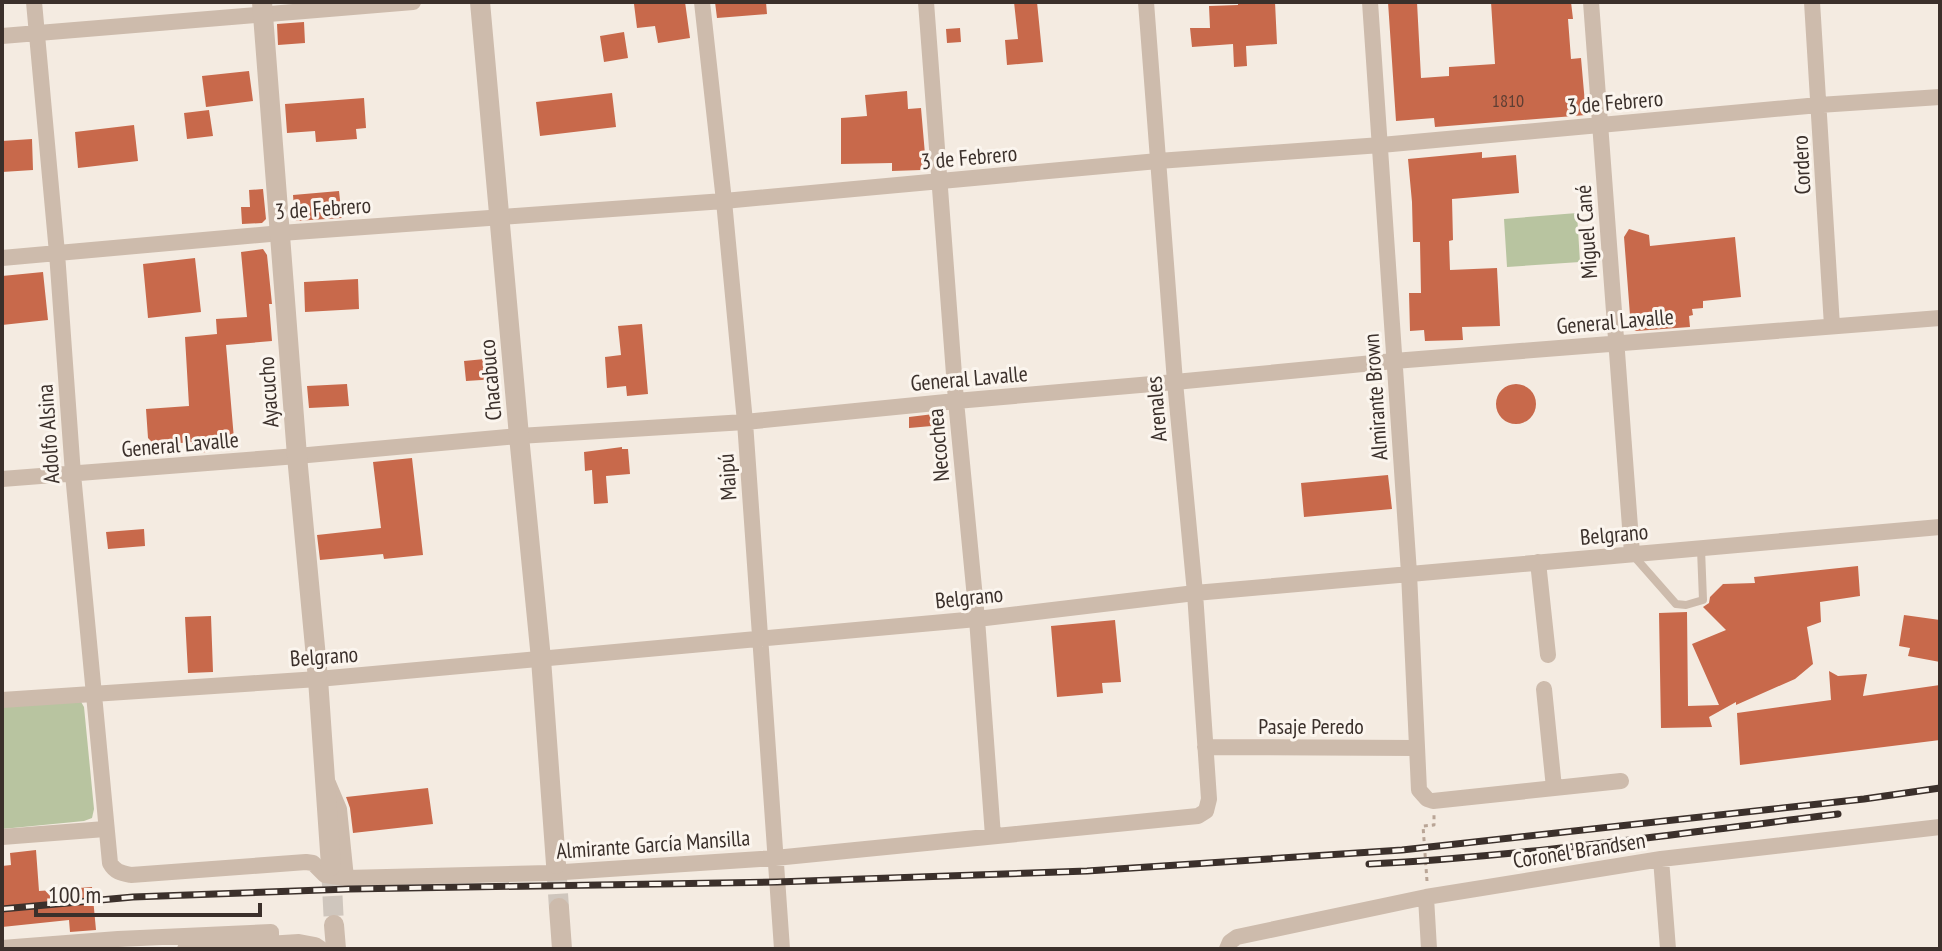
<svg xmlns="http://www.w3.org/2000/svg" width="1942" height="951" font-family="'PT Sans Narrow',sans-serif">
  <rect width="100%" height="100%" fill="#f4ebe1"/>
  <path fill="#b8c4a0" d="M1577,213L1580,262L1507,267L1504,219Z
    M80,700L84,707L94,809L92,818L84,821L2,829V705Z"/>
  <path fill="#c8694b" d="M645,2H685L690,38L658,43L655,26L637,28L634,4Z
    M715,2H766L767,14L717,18Z
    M1014,2H1037L1043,62L1007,65L1005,40L1018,39Z
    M1238,2H1275L1277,44L1246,46L1247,66L1234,67L1233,44L1192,47L1190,28H1210L1209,6L1238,5Z
    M1388,2H1417L1421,78L1449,76V67L1495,64L1491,2H1571L1573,19H1568L1571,59L1581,58L1586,115L1435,127L1434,118L1396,121Z
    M304,22L305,43L278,45L277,24Z
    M960,28L961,42L947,43L946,29Z
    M624,32L628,58L604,62L600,36Z
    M249,71L253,101L206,107L202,76Z
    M907,91L908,109L921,108L926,166L921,170L892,171V163L841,164V118L867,116L865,95Z
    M612,93L616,127L540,136L536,102Z
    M364,98L366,128L356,129L357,139L316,142L315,131L287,133L285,104Z
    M209,110L213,136L187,139L184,113Z
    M134,125L138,161L78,168L75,132Z
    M32,139L33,170L2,172V141Z
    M1482,152V158L1516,155L1519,193L1452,199L1453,240L1449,241L1450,270L1497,268L1500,326L1462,327L1463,340L1425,341L1424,330L1410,331L1409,293H1421L1420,242H1413L1412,202L1408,159Z
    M263,189L266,219L262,223L242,224L241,207H250L249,190Z
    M339,191L342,218L295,221L293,195Z
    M1629,229L1649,235L1650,246L1735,237L1741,297L1703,301V308L1692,309L1693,315L1689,316L1690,327L1636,331L1631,328L1624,237Z
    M263,249L267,255L272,304H269L272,341L226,345L234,439L206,441L207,452L193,453L192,442L155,445L148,438L146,409L189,406L185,337L217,334L216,319L247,317L241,252Z
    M195,258L201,312L148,318L143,264Z
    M43,272L48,320L2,325V276Z
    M358,279L359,309L305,312L304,282Z
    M642,324L648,394L627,396L626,386L607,388L605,357L621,355L618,326Z
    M495,358L497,379L466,381L464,361Z
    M347,384L349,406L309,408L307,386Z
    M1496 404a20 20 0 1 1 40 0a20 20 0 1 1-40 0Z
    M942,413L943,425L909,428V417Z
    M622,447V449H628L630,474L606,476L608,503L594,504L592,470L585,471L584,452Z
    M412,458L423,555L384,559L383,554L320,560L317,535L381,528L373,462Z
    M1388,475L1392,509L1304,517L1301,483Z
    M144,529L145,546L108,549L106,532Z
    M1858,566L1860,596L1820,602L1821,622L1807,627L1813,664L1795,679L1736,705V702L1709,717L1712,727L1661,728L1659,613L1687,612L1688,706L1719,705L1692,644L1726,630L1703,607L1709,603L1710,597L1723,584L1755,583L1754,577Z
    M1904,615L1940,620V662L1908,656L1910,648L1899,646Z
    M211,616L213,672L188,673L185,617Z
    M1115,620L1121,682L1102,683L1103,693L1057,697L1051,626Z
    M1829,671L1838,676L1867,674L1863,696L1940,685V740L1740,765L1737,713L1831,700Z
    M428,788L433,824L353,833L350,808L346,797Z
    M36,850L39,891L92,887L96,930L70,932L69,920L2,927V866L11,865L10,853Z"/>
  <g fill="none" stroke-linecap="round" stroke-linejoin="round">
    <path stroke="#cfc6bd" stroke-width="20" stroke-dasharray="20 10" stroke-linecap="butt" d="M556,864L559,908
      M331,866L334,925"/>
    <path stroke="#b9a596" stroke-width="3" stroke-dasharray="4 4" stroke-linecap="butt" d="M1427,881L1423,826L1434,825V815"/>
    <path stroke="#cdbbac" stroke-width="8" d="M1632,554L1676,604L1686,605L1703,600L1701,549"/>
    <path stroke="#cdbbac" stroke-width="16" d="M34,2L57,253L73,474L110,863C115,872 121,873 131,875L306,862L313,863L325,875L346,878L549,873L775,858L1198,816L1206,811L1209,799L1195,593L1175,382L1146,2
      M702,2L724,201L745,422L782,949
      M926,2L956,401L977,619L993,836
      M1370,2L1409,573L1419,790L1427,799L1433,801L1621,781
      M1591,2L1632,554
      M1812,2L1832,326
      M2,36L413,2
      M2,258L281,233L724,201L1158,161L1381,145L1819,105L1940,97
      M2,479L297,456L519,436L745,422L956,401L1175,382L1394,361L1940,318
      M1538,562L1548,655
      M1544,689L1554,788
      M2,700L318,679L977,619L1195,593L1940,527
      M1205,747L1416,748
      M328,783L339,809L346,878
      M2,837L105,829
      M1661,859L1668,949
      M1426,897L1429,949
      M2,948L118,939L271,932V944
      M185,949L299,942L315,945L321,949
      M1227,949L1230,942L1237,937L1426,897L1661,859L1940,827"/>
    <path stroke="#cdbbac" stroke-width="20" d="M262,2L297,456L318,679L331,866
      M480,2L519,436L541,659L556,864
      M559,908L562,949
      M334,925L336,949"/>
    <g stroke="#3b302b" stroke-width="7">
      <path id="rail" d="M1369,864C1526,856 1682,833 1838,814
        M2,909L133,897L349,889L777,882L1087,871L1402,850L1864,799L1940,788"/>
    </g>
    <use href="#rail" stroke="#fbf5ee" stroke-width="4" stroke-dasharray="12" stroke-linecap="butt"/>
  </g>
  <g text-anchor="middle" stroke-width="6" stroke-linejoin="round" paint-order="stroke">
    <g font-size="18" fill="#5e3e33">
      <text x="1508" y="107">1810</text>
    </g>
    <g font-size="22" fill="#3b302b" stroke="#fbf5ee">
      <text transform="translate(1615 102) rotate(-5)" y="8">3 de Febrero</text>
      <text transform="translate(969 157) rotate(-5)" y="8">3 de Febrero</text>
      <text transform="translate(1801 165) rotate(-93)" y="8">Cordero</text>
      <text transform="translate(323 208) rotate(-4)" y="8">3 de Febrero</text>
      <text transform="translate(1586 232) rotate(-94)" y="8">Miguel Cané</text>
      <text transform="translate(1615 321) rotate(-5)" y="8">General Lavalle</text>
      <text transform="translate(969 378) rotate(-5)" y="8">General Lavalle</text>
      <text transform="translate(490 380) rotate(-95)" y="8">Chacabuco</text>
      <text transform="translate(268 392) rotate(-94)" y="8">Ayacucho</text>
      <text transform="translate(1375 397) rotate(-94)" y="8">Almirante Brown</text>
      <text transform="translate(1156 409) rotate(-95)" y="8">Arenales</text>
      <text transform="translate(48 434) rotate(-94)" y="8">Adolfo Alsina</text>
      <text transform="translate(180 444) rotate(-5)" y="8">General Lavalle</text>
      <text transform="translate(938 445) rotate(-95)" y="8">Necochea</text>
      <text transform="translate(727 477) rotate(-94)" y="8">Maipú</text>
      <text transform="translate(1614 534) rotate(-5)" y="8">Belgrano</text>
      <text transform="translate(969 597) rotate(-6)" y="8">Belgrano</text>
      <text transform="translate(324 656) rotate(-4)" y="8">Belgrano</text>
      <text x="1311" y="734">Pasaje Peredo</text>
      <text transform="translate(653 844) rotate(-4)" y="8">Almirante García Mansilla</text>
      <text transform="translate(1579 850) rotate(-9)" y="8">Coronel Brandsen</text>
    </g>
  </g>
  <rect width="1942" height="951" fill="none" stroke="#3b302b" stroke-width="8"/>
  <path d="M36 903v12h224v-12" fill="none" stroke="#3b302b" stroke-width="4"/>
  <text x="48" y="903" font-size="24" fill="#3b302b" stroke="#fbf5ee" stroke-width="6" paint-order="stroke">100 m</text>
</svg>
